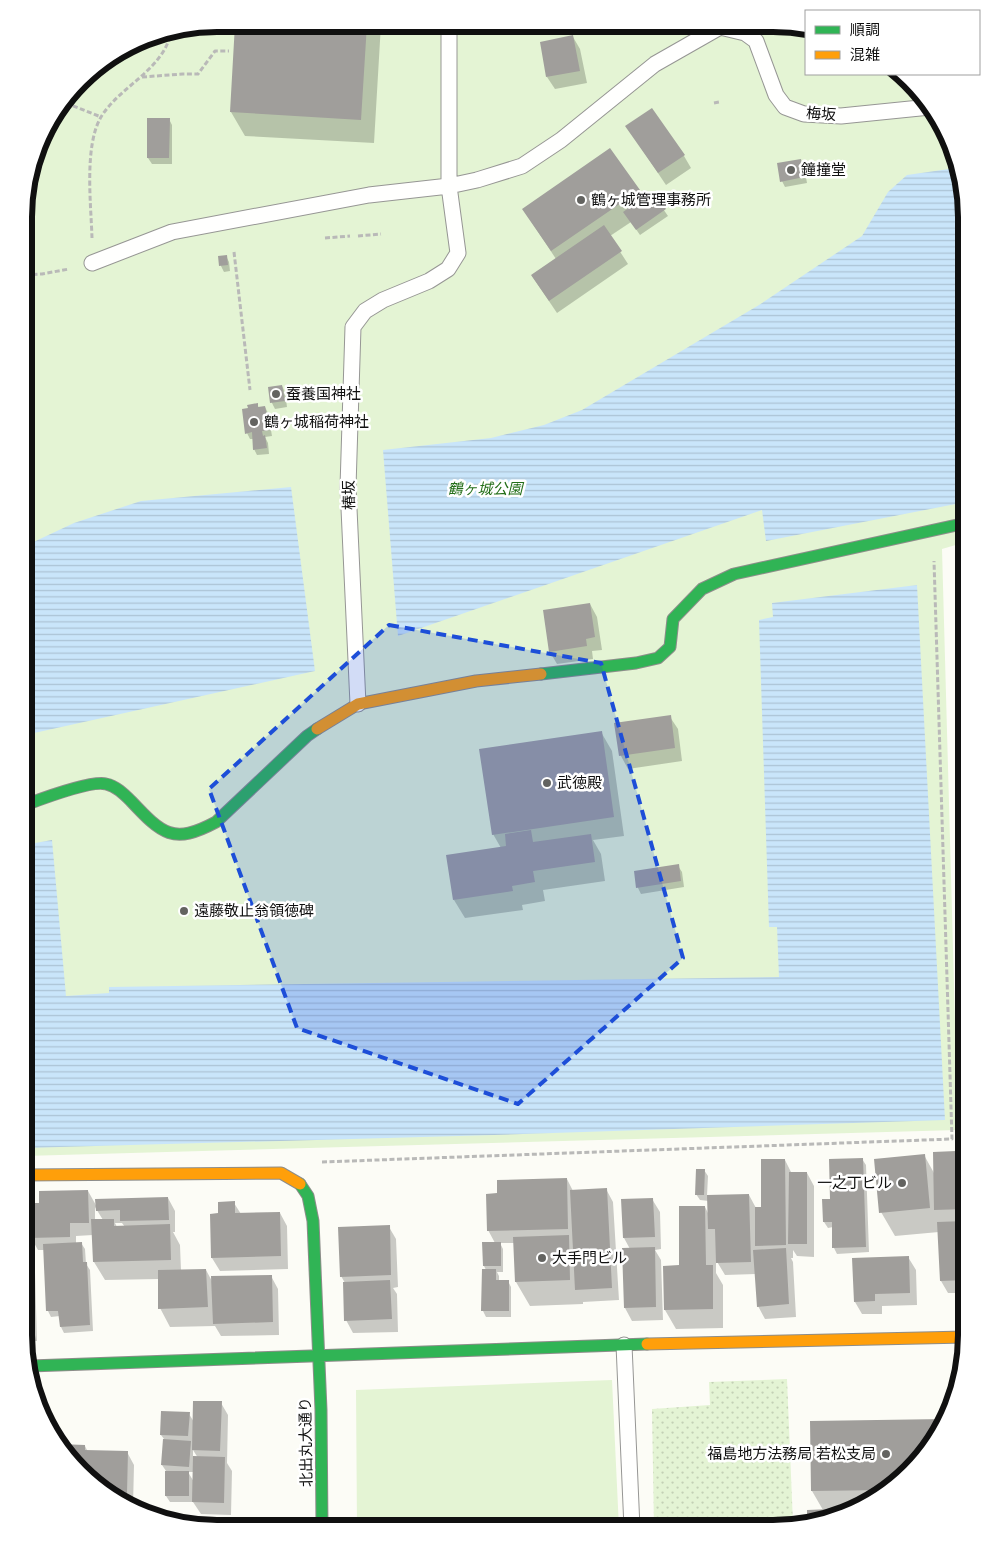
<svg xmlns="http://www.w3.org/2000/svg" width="990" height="1552" font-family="'PT Serif','Noto Sans JP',serif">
  <defs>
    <pattern id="grass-dots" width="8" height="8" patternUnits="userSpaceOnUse" patternTransform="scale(1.25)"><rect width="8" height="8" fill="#e4f4d4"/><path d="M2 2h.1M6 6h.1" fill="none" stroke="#c3d0b5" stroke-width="1.8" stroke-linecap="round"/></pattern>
    <pattern id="water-rules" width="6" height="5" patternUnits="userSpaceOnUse" patternTransform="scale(1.25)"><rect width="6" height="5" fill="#c9e5fa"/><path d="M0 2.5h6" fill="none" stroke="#acc3d5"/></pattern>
  </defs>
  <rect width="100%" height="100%" fill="#fcfcf6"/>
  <path fill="url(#grass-dots)" d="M787,1379L793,1524L773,1528H654L652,1409L710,1405L709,1382Z"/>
  <path fill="#e4f4d4" d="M218,24L798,25L806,28V74H900L926,100L951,143L966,218V542L942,549L958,1130L24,1156L25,192L44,132L90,72L144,38Z
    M612,1380L619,1528L357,1527L356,1390Z"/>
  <path fill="url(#water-rules)" d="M956,168L966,218V502L766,541L762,510L398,636L383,450L491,438L544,425L582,410L759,305L862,236L888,192L907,175Z
    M291,487L315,671L25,735V546L74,523L141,501Z
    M917,585L945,1120L494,1135L24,1148V845L52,840L66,996L109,993V987L779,977L777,927H769L759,620L773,617L772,603Z"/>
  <path fill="#0003" fill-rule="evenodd" d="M236,24H381L374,143L245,136L231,112Z
    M573,37L580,49L587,83L555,89L547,77Z
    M169,119L172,125V164H152L148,158Z
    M627,127L684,156L691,168L666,185Z
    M800,160L804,166L807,183L785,187L782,181Z
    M639,191L643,199L652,193L668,216L640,235L631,222L610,236L628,264L557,313L532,276L556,259L523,209Z
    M226,256L229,262L230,271L224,272L221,266L220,257Z
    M282,386L285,392L287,407L275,409L272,403L269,388Z
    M257,404L259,408L265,407L268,413L272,436L265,437L268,443L269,454L257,455L254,449L253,439H250L247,433Z
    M590,604L597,617L602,650L592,651L593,659L557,664L550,652Z
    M670,717L678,729L682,761L628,769L621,756L616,724Z
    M601,732L612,751L624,836L593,840L601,854L605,881L543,890L545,901L522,905L523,910L465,918L454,900L501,848L493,834Z
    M678,866L682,872L684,887L641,894L638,888L636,872Z
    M966,1148V1293H948L941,1281L939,1232L895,1236L881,1212L924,1155L934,1173L958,1152Z
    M862,1159L866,1165L869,1252L837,1254L834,1248L833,1227L828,1228L824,1222L832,1200Z
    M785,1160L792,1174L807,1173L814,1186V1257L797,1256L793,1250V1258H791L793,1262L796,1317L765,1319L758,1306L756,1274L725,1275L716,1260V1273L723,1285V1328L676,1329L665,1310L681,1267L705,1207L709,1215V1201L700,1200L696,1194L704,1170L708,1176L707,1196L749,1195L756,1208H762Z
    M567,1179L573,1191L606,1189L613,1202L619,1300L583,1302V1304L530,1306L516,1282L515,1243H500L503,1249V1272H497L499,1276V1281H508L511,1287V1317H486L483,1311L486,1270L484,1266L495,1243L488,1230L498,1194Z
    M88,1191L97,1207L168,1198L175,1211V1232H173L180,1245L181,1271L206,1270L213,1283L271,1276L278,1289L279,1335L221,1336L215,1326L170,1327L160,1308L159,1279L105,1280L94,1262L93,1235L76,1236V1244L81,1243L85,1249L86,1264L90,1270L93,1331L64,1333L61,1327L60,1316L51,1317L48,1311L44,1250H38L34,1243V1256H24V1202H26L30,1209L40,1204ZM95,1207L103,1220L95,1221ZM115,1223H122L125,1227H117Z
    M652,1199L660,1212L661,1249L655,1250L661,1260L663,1320L632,1321L625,1308L630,1249L624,1238L623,1200Z
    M234,1203L241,1214L280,1213L287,1226L288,1269L220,1271L212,1258V1215H219Z
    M389,1227L396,1239L398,1287L393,1288L397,1294L398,1332L353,1333L346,1320L345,1283L341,1276Z
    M908,1257L916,1270L917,1305L882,1306V1314H862L855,1302Z
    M24,1260H28L35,1272L37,1341H25L24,1334Z
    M221,1403L228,1415L227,1463L232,1471L231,1515L201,1514L193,1502H170L166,1496V1471L162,1465L164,1439L161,1435L189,1414L194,1422ZM193,1450L198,1458H193ZM188,1472H194V1482Z
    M944,1420L926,1452L891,1488L847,1513L809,1521L808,1511L823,1510L812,1491L811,1423Z
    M60,1446H85L88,1452H127L134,1465L133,1507H151L154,1516L144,1514L100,1488L64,1453Z"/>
  <path fill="#a09e9b" d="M235,24H367L361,120L230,112Z
    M573,35L580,71L546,77L540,42Z
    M652,108L685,155L658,173L625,126Z
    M147,118H170L169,158H147Z
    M610,148L640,190L551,251L522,209Z
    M801,159L804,177L780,182L777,163Z
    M653,191L666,209L636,230L623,212Z
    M604,225L622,251L549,301L531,275Z
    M227,255L228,265L219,266L218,256Z
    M282,385L285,401L270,403L268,387Z
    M258,403V407L265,406L270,430L262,431L263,436L265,435L267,448L253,450L252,432L245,434L242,409L248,408L247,405Z
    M590,603L595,637L586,639L587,646L549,652L543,610Z
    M671,715L675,748L619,756L614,723Z
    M602,731L614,817L492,835L479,749Z
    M964,761H966V796H964Z
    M531,830L533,842L591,834L595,862L533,871L535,882L512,886L513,891L453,900L446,855L506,846L505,834Z
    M679,864L681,881L636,888L634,871Z
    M956,1147H966V1209L934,1210L933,1152L956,1151Z
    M925,1154L930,1208L879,1213L874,1159Z
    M863,1158L866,1247L832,1248V1222H823L822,1199H830L829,1159Z
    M761,1159H785L786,1245L755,1246V1207H761Z
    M696,1169H705L704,1195H695Z
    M789,1172H807V1244H788Z
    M567,1178L568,1229L487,1231L486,1194L497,1193V1180Z
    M607,1188L612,1288L575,1290L570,1190Z
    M88,1190L89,1223H70V1237L29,1238V1203H39V1191Z
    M749,1194L751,1262L716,1263L715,1229H708L707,1195Z
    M168,1197L169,1220L120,1221V1210L96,1211L95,1199Z
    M653,1198L655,1237L623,1238L621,1199Z
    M24,1200H26L27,1243H24Z
    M235,1201V1213L280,1212L281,1256L211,1258L210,1214L218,1213V1202Z
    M679,1206H705L706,1265H713V1309L664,1310L663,1266L679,1265Z
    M91,1219H114V1226L170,1224L171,1260L93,1262Z
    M966,1221V1280L940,1281L937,1222Z
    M390,1225L391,1275L340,1277L338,1227Z
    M569,1235L570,1280L515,1282L513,1237Z
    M82,1242L83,1262H87L90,1325L60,1327L58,1311H46L43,1244Z
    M482,1242H501V1266H483Z
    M655,1247L656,1307L624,1308L622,1248Z
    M786,1248L789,1304L757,1307L753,1250Z
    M909,1256L910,1293L875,1294V1301L854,1302L852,1258Z
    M29,1258L30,1329H24V1259Z
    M206,1269L208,1307L158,1309V1270Z
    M482,1269H496V1280H509V1311H481Z
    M272,1275L273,1322L213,1324L211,1276Z
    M390,1280L392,1319L344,1321L343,1282Z
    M193,1401H222L220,1451L192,1450Z
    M161,1411L190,1412L188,1436L160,1435Z
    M944,1419L926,1452L887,1490L811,1491L810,1421Z
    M163,1439L191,1441L189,1467L161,1465Z
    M59,1444L85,1445V1450L128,1451L127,1493H110V1494L100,1488L64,1453Z
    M193,1456L225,1457L224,1503L192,1502Z
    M165,1471H189V1496H165Z
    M129,1505L152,1506L151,1516L144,1514Z
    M857,1508L847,1513L807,1521V1510Z"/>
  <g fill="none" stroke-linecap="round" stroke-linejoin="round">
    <g stroke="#969694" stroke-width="17">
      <path id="lane" d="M92,263L172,232L369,195L449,186L477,180L522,166L561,140L655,64L720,27L745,33L756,41L776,95L785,107L804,114L841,116L930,107
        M358,704L348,487L353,327L365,311L383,300L429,281L448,269L458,253L449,186V24
        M624,1345L632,1528"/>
    </g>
    <g stroke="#8d8d8a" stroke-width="13">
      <path id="fast" d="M541,674L636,663L658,658L670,647L673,619L702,589L734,574L966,523
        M25,805C41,799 91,780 106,784C116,786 124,794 131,801C162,834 173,845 216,822L307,736L317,729
        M300,1184L308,1196L313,1221L321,1410L322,1527
        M30,1366L647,1344"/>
    </g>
    <g stroke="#8d8d8a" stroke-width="13">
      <path id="slow" d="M317,729L358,704L476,681L541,674
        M24,1175L281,1173L300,1184
        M647,1344L966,1337"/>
    </g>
    <path stroke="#b9b9b8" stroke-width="3" stroke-dasharray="5 2.5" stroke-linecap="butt" d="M142,77L183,74H198L215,51H229
      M66,103L101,117
      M714,103L719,102
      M358,236L381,234
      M92,238C91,204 84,146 101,117C120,86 162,71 171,33
      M325,238L350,236
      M234,252L250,390
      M25,275L42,274L69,269
      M322,1162L952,1139L934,561"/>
    <use href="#lane" stroke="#fffffe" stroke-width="15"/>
    <use href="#fast" stroke="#30b455" stroke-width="11"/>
    <use href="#slow" stroke="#ff9f0a" stroke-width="11"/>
  </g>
  <path fill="#1d4ed8" fill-opacity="0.2" stroke="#1d4ed8" stroke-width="4" stroke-dasharray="10 6" stroke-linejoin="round" d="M389,625L601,663L683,958L518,1104L297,1028L209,789Z"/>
  <g fill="#636360" stroke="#fff" stroke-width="2">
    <circle cx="791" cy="170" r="5"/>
    <circle cx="581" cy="200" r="5"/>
    <circle cx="276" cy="394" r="5"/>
    <circle cx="254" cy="422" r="5"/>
    <circle cx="547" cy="783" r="5"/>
    <circle cx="184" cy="911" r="5"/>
    <circle cx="902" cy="1183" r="5"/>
    <circle cx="542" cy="1258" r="5"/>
    <circle cx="886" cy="1454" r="5"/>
  </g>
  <g text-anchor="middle" stroke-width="5" stroke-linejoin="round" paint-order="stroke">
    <g font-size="15" fill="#101010" stroke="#fff">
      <text transform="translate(821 114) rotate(4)" y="5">梅坂</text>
      <text transform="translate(349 495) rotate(-91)" y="5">椿坂</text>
      <text transform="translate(306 1442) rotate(-91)" y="5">北出丸大通り</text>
    </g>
    <g font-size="15" fill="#101010" stroke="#fff" text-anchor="start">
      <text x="801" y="175">鐘撞堂</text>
      <text x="591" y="205">鶴ヶ城管理事務所</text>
      <text x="286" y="399">蚕養国神社</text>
      <text x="264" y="427">鶴ヶ城稲荷神社</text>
      <text x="557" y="788">武徳殿</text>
      <text x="194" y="916">遠藤敬止翁領徳碑</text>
      <text x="892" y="1188" text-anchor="end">一之丁ビル</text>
      <text x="552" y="1263">大手門ビル</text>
      <text x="876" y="1459" text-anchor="end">福島地方法務局 若松支局</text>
    </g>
    <g font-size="15" font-style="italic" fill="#246f19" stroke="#fff">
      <text x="485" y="494">鶴ヶ城公園</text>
    </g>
  </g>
  <path d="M0 0H990V1552H0ZM217 32H773A185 185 0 0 1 958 217V1335A185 185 0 0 1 773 1520H217A185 185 0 0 1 32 1335V217A185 185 0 0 1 217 32Z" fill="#fff" fill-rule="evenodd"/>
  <path fill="none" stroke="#101010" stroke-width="6" d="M217 32H773A185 185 0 0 1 958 217V1335A185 185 0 0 1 773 1520H217A185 185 0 0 1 32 1335V217A185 185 0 0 1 217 32Z"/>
  <rect x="805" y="10" width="175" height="65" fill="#ffffff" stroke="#9f9f9f"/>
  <rect x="815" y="26" width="25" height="8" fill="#30b455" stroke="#9f9f9f"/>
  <text x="850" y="35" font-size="15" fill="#101010">順調</text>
  <rect x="815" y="51" width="25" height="8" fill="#ff9f0a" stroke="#9f9f9f"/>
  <text x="850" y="60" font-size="15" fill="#101010">混雑</text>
</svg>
